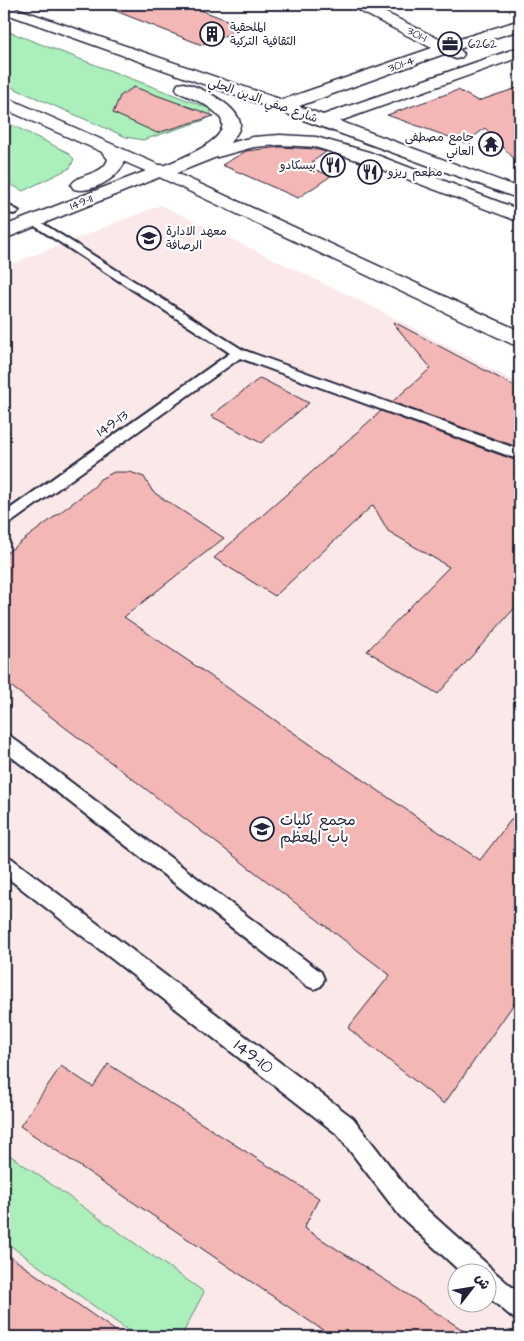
<svg xmlns="http://www.w3.org/2000/svg" width="524" height="1341" font-family="'Architects Daughter','Playpen Sans Arabic',sans-serif">
  <rect width="100%" height="100%" fill="#fff"/>
  <filter id="ink" filterUnits="userSpaceOnUse"><feTurbulence type="fractalNoise" baseFrequency=".02" numOctaves="2"/><feDisplacementMap in="SourceGraphic" scale="10" xChannelSelector="R" yChannelSelector="G"/><feConvolveMatrix kernelMatrix="1 2 1 2 8 2 1 2 1" color-interpolation-filters="sRGB"/></filter>
  <g filter="url(#ink)">
    <path fill="#fbe9e9" fill-rule="evenodd" d="M161,205L377,309L520,384V1337H4V267ZM456,1274H486V1304H456Z"/>
    <path fill="#abefba" stroke="#66887a" d="M4,30L211,109V115L205,120L143,140L126,137L4,84V32L5,31Z
      M4,121L67,152L74,159L70,168L23,191L4,181Z
      M4,1151L204,1292L181,1337H128L130,1332L4,1241Z"/>
    <path fill="#f3b7b5" stroke="#22223b" d="M103,4H184L243,26L209,44L206,42L202,45L103,6Z
      M134,87L214,116L157,133L113,113L120,96Z
      M520,87V165L485,128L466,143L387,115L458,90L478,101Z
      M280,147L315,149L326,152L312,162L316,164L311,168L331,176L298,198L222,165L246,151Z
      M394,322L520,389V448L392,402L431,368L393,323Z
      M260,378L309,403L261,443L211,416Z
      M381,411L520,462V602L438,694L367,651L449,567L388,531L373,505L275,596L214,558Z
      M114,472H130L144,477L153,492L224,538L124,617L480,860L520,808V995L444,1104L348,1028L390,975L4,681V555L95,486L100,479Z
      M108,1064L319,1198L304,1228L474,1337H333L20,1126L61,1066L93,1087Z
      M4,1252L124,1337H4Z"/>
    <g fill="none" stroke-linecap="round" stroke-linejoin="round">
      <g stroke="#22223b" stroke-width="4">
        <path id="service" d="M4,203L19,211L17,213L13,214L4,210Z
          M34,218L243,350L520,450V460L240,358L9,524L4,525V513L230,353L30,223L28,221Z
          M4,734L10,736L321,972L324,979L321,986L314,989L307,986L4,751Z
          M4,856L11,858L353,1118L416,1200L489,1266L491,1269L520,1294V1321L512,1317L486,1295V1274H463L400,1216L337,1134L4,875Z"/>
      </g>
      <g stroke="#22223b" stroke-width="3">
        <path id="minor" d="M350,4H368L447,43L520,20V30L459,49L464,54L462,57L456,59L444,54L288,110H276L274,106L276,102L432,48L352,7Z
          M520,47V57L329,125L323,126L317,125L314,121L317,117Z
          M161,166L520,331V345L512,344L155,175L152,171L155,167Z"/>
      </g>
      <g stroke="#22223b" stroke-width="3">
        <path id="tertiary" d="M110,146L116,147L126,158C121,177 92,194 74,189L71,185C80,172 103,176 108,159L101,151L104,147Z
          M159,166L165,167L168,171L165,175L4,239V226Z"/>
      </g>
      <g stroke="#22223b" stroke-width="3">
        <path id="primary" d="M4,4L288,102L520,188V199L276,110L4,13Z
          M184,83C200,87 236,104 240,123C241,130 234,137 230,143L253,137L280,135L316,137L369,152L520,210V222L357,160L315,147L280,145L254,147L214,158L174,174L157,176L4,109V98L10,99L159,165H165C179,159 237,138 219,116C209,104 191,98 178,92L176,88L178,84Z"/>
      </g>
      <use href="#service" fill="#fff" fill-rule="evenodd"/>
      <use href="#minor" fill="#fff" fill-rule="evenodd"/>
      <use href="#tertiary" fill="#fff" fill-rule="evenodd"/>
      <use href="#primary" fill="#fff" fill-rule="evenodd"/>
    </g>
  </g>
  <defs>
    <g id="building-ring" transform="scale(1.25)"><circle r="9.5" fill="#fff" stroke="#22223b" stroke-width="1.5"/><path d="M-4-6H4V6H1V3H-1V6H-4ZM-2.5-4.3h1.7v1.8h-1.7ZM.8-4.3h1.7v1.8H.8ZM-2.5-1h1.7V.8h-1.7ZM.8-1h1.7V.8H.8Z" fill="#22223b"/></g>
    <g id="office-ring" transform="scale(1.25)"><circle r="9.5" fill="#fff" stroke="#22223b" stroke-width="1.5"/><path d="M-6-3h4V-5.5h4V-3h4V5H-6ZM-1-4.5V-3h2v-1.5ZM-6 0V1H6V0Z" fill="#22223b"/></g>
    <g id="temple-ring" transform="scale(1.25)"><circle r="9.5" fill="#fff" stroke="#22223b" stroke-width="1.5"/><path d="M0-6L5-2H3V0L6.5 2.5H4V6H1.5V3h-3V6H-4V2.5H-6.5L-3 0V-2H-5Z" fill="#22223b"/></g>
    <g id="restaurant-ring" transform="scale(1.25)"><circle r="9.5" fill="#fff" stroke="#22223b" stroke-width="1.5"/><path d="M-5-6h1v4h1v-4h1v4h1v-4h1v5L-1.5 .5V6h-2V.5L-5-1ZM5-6V6H3V1.5H1.5Q1.5-4 5-6Z" fill="#22223b"/></g>
    <g id="school-ring" transform="scale(1.25)"><circle r="9.5" fill="#fff" stroke="#22223b" stroke-width="1.5"/><path d="M0-5L7-2L0 1L-7-2ZM-4 1L0 2.5L4 1V4Q0 6-4 4Z" fill="#22223b"/></g>
    <g id="university-ring" transform="scale(1.25)"><circle r="9.5" fill="#fff" stroke="#22223b" stroke-width="1.5"/><path d="M0-5L7-2L0 1L-7-2ZM-4 1L0 2.5L4 1V4Q0 6-4 4Z" fill="#22223b"/></g>
  </defs>
  <g fill-rule="evenodd">
    <use href="#building-ring" x="212" y="34"/>
    <use href="#office-ring" x="450" y="44"/>
    <use href="#temple-ring" x="491" y="144"/>
    <use href="#restaurant-ring" x="333" y="165"/>
    <use href="#restaurant-ring" x="370" y="172"/>
    <use href="#school-ring" x="149" y="238"/>
    <use href="#university-ring" x="262" y="829"/>
  </g>
  <g text-anchor="middle" stroke-width="4.5" stroke-linejoin="round" paint-order="stroke">
    <g font-size="12" fill="#22223b" stroke="#fff" text-anchor="start">
      <text x="230" y="31">الملحقية<tspan x="230" dy="14">الثقافية التركية</tspan></text>
      <text x="468" y="48">6262</text>
      <text x="474" y="141" text-anchor="end">جامع مصطفى<tspan x="474" dy="14">العاني</tspan></text>
      <text x="316" y="169" text-anchor="end">بيسكادو</text>
      <text x="388" y="176">مطعم ريزو</text>
      <text x="166" y="235">معهد الادارة<tspan x="166" dy="14">الرصافة</tspan></text>
    </g>
    <g font-size="12" fill="#22223b" stroke="#fff">
      <text transform="translate(417 34) rotate(26)" y="4">301-1</text>
      <text transform="translate(401 64) rotate(-19)" y="4">301-4</text>
      <text transform="translate(263 100) rotate(19)" y="4">شارع صفي الدين الحلي</text>
      <text transform="translate(81 202) rotate(-22)" y="4">149-11</text>
    </g>
    <g font-size="15" fill="#22223b" stroke="#fff">
      <text transform="translate(112 423) rotate(-35)" y="5">149-13</text>
    </g>
    <g font-size="15" fill="#22223b" stroke="#fff" text-anchor="start">
      <text x="280" y="825">مجمع كليات<tspan x="280" dy="17">باب المعظم</tspan></text>
    </g>
    <g font-size="18" fill="#22223b" stroke="#fff">
      <text transform="translate(254 1056) rotate(37)" y="6">149-10</text>
    </g>
  </g>
  <rect width="524" height="1341" fill="none" stroke="#fff" stroke-width="20"/>
  <rect x="10" y="10" width="504" height="1321" fill="none" stroke="#22223b" stroke-width="2" filter="url(#ink)"/>
  <g transform="translate(472 1288) rotate(59)"><circle r="24" fill="#ffffff" stroke="#a7a7b1"/>
  <path d="M0-4L9 19L0 12L-9 19Z" fill="#22223b"/>
  <text y="-8" font-size="14" font-weight="bold" text-anchor="middle" fill="#22223b">ش</text>
  </g>
</svg>
